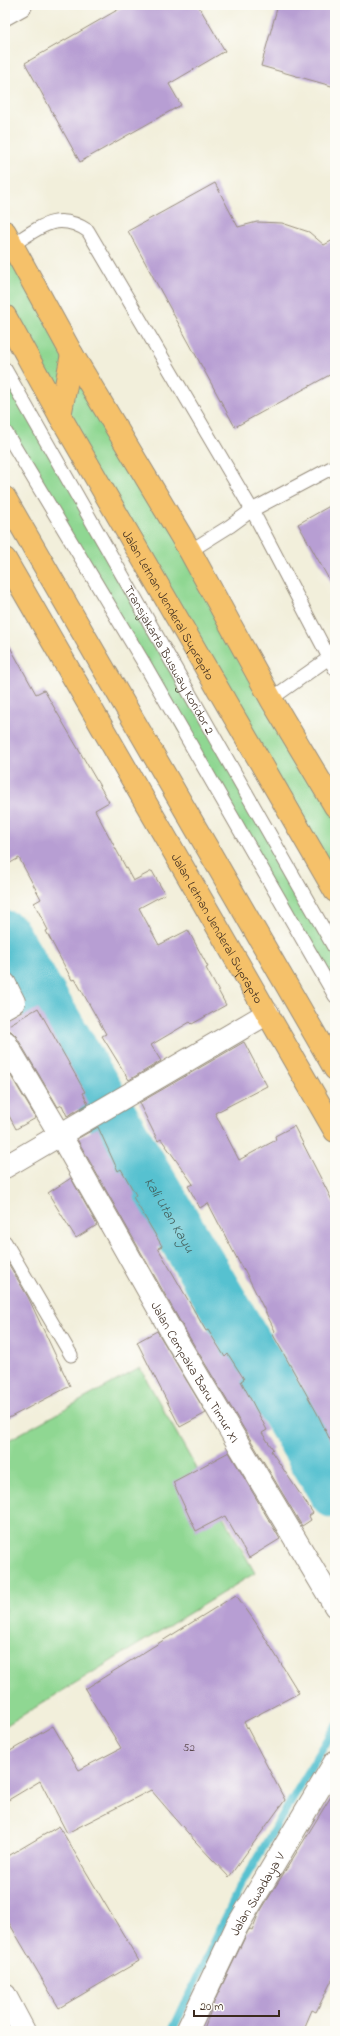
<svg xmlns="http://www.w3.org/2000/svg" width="340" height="2036" font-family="'Indie Flower',sans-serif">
  <rect width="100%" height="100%" fill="#fdfcf7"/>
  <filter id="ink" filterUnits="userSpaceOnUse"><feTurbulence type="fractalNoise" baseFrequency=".025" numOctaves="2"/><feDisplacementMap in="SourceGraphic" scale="8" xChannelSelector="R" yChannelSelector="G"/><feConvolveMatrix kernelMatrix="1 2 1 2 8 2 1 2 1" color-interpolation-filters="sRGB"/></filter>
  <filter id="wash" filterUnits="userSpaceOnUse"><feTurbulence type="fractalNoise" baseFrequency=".012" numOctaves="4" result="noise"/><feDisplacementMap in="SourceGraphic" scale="16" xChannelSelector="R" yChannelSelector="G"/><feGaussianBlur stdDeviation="0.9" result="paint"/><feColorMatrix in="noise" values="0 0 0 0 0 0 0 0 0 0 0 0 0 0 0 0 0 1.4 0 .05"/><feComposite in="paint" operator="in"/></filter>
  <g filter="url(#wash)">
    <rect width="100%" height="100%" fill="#f2efdb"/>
    <path fill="#8fd792" stroke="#658058" d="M5,232L335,806V892L5,316Z
      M5,369L335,949V996L5,431Z
      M140,1368L255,1573L5,1726V1442Z"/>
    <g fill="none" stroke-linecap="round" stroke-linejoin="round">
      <path stroke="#56c1d0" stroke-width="8" d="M172,2031L241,1885L335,1727"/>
      <path stroke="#56c1d0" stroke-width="51" id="s1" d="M5,936L335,1493"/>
    </g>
    <g id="blocks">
      <path fill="#b79ed3" d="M126,5H198L225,51L169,84L181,105L80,162L25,63Z
        M278,5H335V87L261,66Z
        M215,183L238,227L257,222L282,223L309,232L324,245L335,239V372L235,427L128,231Z
        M335,503V590L298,524Z
        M5,638L36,694L44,690L109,802L95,810L133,881L152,871L165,894L139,908L159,945L188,930L208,967L206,968L226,1005L192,1024L190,1022L151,1045L161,1061L129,1080L102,1036L106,1034L75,979L72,980L46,931L48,930L34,903L41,899L19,858L5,866Z
        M38,1008L85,1092L83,1093L88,1104L67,1116L62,1105L58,1107L16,1036L11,1031L5,1030V1027Z
        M244,1042L267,1086L215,1113L239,1160L276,1140L275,1136L294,1126L335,1206V1450L317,1413L272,1333L275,1331L244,1269L243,1270L208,1203L200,1208L188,1186L193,1184L161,1139L158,1141L139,1103Z
        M5,1066L36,1118L16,1129L5,1108Z
        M98,1127L118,1171L121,1169L136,1195L133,1197L162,1246L158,1248L206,1331L208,1330L225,1357L228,1354L244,1379L241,1381L267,1430L262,1433L273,1449L271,1451L313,1513L309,1516L311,1520L302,1526L185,1330L77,1139Z
        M71,1178L97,1225L76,1238L48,1193Z
        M5,1258L28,1297L70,1386L5,1420Z
        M157,1331L206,1413L180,1427L137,1342Z
        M229,1452L280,1539L249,1558L225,1516L196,1531L173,1482Z
        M236,1595L256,1623L299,1693L244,1722L285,1800L229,1877L194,1840L151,1790L67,1833L40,1781L5,1802V1754L53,1726L79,1770L121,1748L85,1689Z
        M335,1790V1974L316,2012L312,2010L303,2031H203L215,2000L248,1931L250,1929L252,1930L258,1915Z
        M59,1826L139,1961L59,2008L5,1916V1858Z"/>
    </g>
  </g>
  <g filter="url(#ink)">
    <use href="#blocks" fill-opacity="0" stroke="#968c7c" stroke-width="1"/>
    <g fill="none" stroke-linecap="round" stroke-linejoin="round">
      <g stroke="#968c7c" stroke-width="15">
        <g id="lane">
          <path d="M12,245C39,228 57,210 88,231L252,510L230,526L190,551"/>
          <path id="s2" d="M5,369L335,949"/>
          <path d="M5,431L145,665L335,996"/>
          <path d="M335,466L252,510L335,669"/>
          <path d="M271,699L329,658"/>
          <path d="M5,1242L71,1355"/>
        </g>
      </g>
      <g stroke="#968c7c" stroke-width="24">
        <g id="street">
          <path d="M5,14L21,5"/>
          <path d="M5,984L14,1002L5,1007"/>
          <path id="s3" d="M5,1042L61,1136L174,1336L335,1606"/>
          <path d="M5,1167L268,1013"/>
          <path d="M5,1995L24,2031"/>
          <path id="s4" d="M187,2031L236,1928L335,1762"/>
        </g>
      </g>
      <g stroke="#968c7c" stroke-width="24">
        <g id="primary">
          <path d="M5,232L72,354L190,551L271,699L335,806"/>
          <path id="s5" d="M5,316L60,416L335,891"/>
          <path d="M60,416L72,354"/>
          <path d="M5,498L335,1069"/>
          <path id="s6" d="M5,559L335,1131"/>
        </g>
      </g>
      <use href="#lane" stroke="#fff" stroke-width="13"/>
      <use href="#street" stroke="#fff" stroke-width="22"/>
      <use href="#primary" stroke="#f5c16b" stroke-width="22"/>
    </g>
  </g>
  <g text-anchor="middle" stroke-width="3" stroke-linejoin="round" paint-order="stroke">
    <g font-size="11" fill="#5a474b">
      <text x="189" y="1751">52</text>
    </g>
    <g font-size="13" fill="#3b2a1e" stroke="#fdfcf7">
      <text dy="5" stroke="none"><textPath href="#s5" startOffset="332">Jalan Letnan Jenderal Suprapto</textPath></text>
      <text dy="5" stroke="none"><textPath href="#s2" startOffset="334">Transjakarta Busway Koridor 2</textPath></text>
      <text dy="5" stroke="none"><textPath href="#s6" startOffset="426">Jalan Letnan Jenderal Suprapto</textPath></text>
      <text dy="5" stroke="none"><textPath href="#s3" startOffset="381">Jalan Cempaka Baru Timur XI</textPath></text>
      <text dy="5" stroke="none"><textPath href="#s4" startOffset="154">Jalan Swadaya V</textPath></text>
    </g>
    <g font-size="14" font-style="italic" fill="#445f5c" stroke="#fdfcf7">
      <text dy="5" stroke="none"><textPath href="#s1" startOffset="324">Kali Utan Kayu</textPath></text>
    </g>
  </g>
  <rect width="340" height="2036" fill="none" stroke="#fdfcf7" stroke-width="20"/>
  <path d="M194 2010v6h85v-6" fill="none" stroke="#3b2a1e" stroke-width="2"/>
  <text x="200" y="2010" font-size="12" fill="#3b2a1e" stroke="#fdfcf7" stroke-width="3" paint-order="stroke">20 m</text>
</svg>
